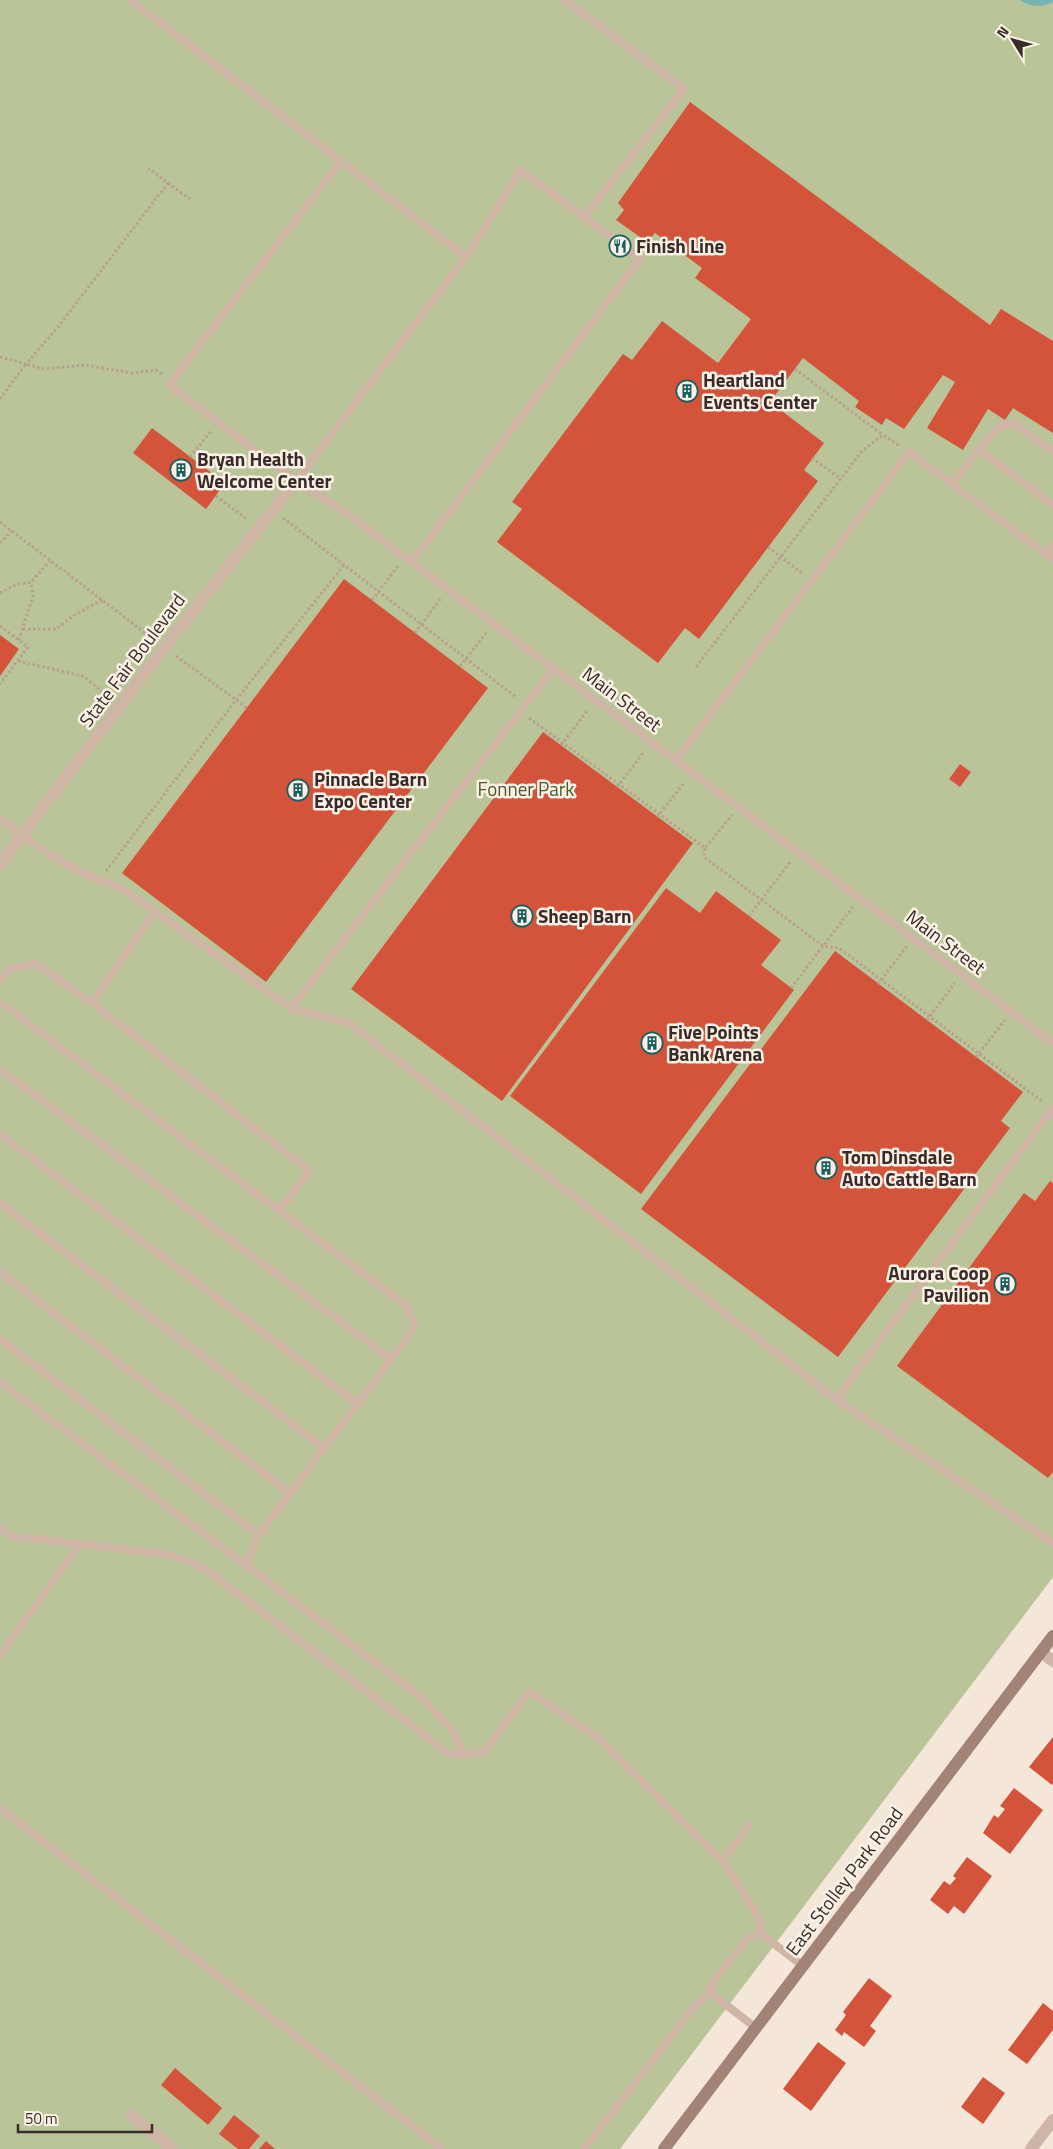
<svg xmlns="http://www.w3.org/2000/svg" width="1053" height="2149" font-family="'Titillium Web',sans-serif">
  <rect width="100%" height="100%" fill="#f5e6da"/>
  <path fill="#b9c599" d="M0,0H1053V1577L620,2149H0Z"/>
  <path fill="#76b5b3" d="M1020,0H1053V2C1043,8 1029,7 1020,0Z"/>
  <path fill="#d3543a" d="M690,102L990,325L1001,309L1053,341V433L1013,408L1005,420L988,409L963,450L927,428L955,382L943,375L904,429L886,418L882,425L855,407L859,401L803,358L770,402L824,443L804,470L818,481L699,639L685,628L658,663L497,542L522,509L512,502L623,354L632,360L662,321L718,363L751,319L695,278L702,268L655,233L647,242L616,220L624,210L618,203Z
    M152,428L225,483L206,509L133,453Z
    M344,579L488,688L266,982L122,873Z
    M0,635L19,649L0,676Z
    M543,732L693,843L502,1101L351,989Z
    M960,764L971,772L960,787L949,779Z
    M666,888L700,913L716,891L781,940L761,965L794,990L641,1194L510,1096Z
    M835,951L1023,1092L1001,1121L1010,1128L838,1357L641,1209Z
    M1050,1181L1053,1183V1472L1048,1478L897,1366L1024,1193L1035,1201Z
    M1053,1737V1783L1052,1785L1029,1767Z
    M1014,1788L1043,1810L1010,1854L983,1833L994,1815L998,1818L1005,1809L1000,1806Z
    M967,1857L992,1876L964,1914L954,1906L948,1914L930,1900L944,1881L950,1885L956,1878L953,1876Z
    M869,1978L892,1996L870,2026L876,2031L864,2047L844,2032L842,2036L835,2030L846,2015L843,2012Z
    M1043,2003L1053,2011V2030L1027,2064L1008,2050Z
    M818,2042L846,2063L811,2111L783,2089Z
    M175,2068L222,2108L208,2125L161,2085Z
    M983,2077L1005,2093L983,2124L961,2107Z
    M234,2115L260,2136L249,2149H238L219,2134Z
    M266,2141L275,2149H259Z"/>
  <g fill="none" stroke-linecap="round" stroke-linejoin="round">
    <path stroke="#ba9f8f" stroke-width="3" stroke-dasharray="2.5 2.5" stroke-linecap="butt" d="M168,183L190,199
      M0,357L26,364L58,327L168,183L148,168
      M795,369L883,435
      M0,399L26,364L44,369L84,365L133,373L156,370L163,375
      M190,457L211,431
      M812,458L841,479
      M216,496L248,520
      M283,518L516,697
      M0,522L153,639
      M0,543L12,531
      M768,547L803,574
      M0,593L17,584L31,582L50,561
      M372,600L398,566
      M0,626L28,647L0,684
      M23,629H56L73,616L102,600
      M415,633L441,598
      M19,640L33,596L31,582
      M176,656L247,708
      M18,661L83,676L110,698
      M460,666L487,632
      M696,667L862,451L883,435L900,446
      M529,718L705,848L732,815
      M561,745L588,710
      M617,787L644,752
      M657,817L685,782
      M705,848L704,857L823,946L839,948L1043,1102
      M106,871L236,700L344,565
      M749,916L791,861
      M878,984L907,946
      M791,988L853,907
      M927,1020L955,983
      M976,1057L1005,1020"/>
    <path stroke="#ceb5a5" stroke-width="8" d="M131,0L466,257
      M341,161L169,385L296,481L341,509L1053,1043
      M1053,452L1014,423L1000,426L979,449L1053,505
      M296,481L466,257L521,170L584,217
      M952,484L979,449
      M1046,554L1053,546
      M411,563L640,259L584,217L684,89L565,0
      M676,760L909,452L1053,559
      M0,819L52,856L87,875L122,888L291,1008L554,668
      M0,981L10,969L35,963L92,1003L155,911
      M0,1002L407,1306L415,1327L391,1359
      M92,1003L310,1171L279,1210
      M291,1008L349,1023L836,1399L1053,1108
      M0,1069L391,1359L358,1404
      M0,1134L358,1404L324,1448
      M0,1203L324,1448L290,1493
      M0,1272L290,1493L259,1535L0,1339
      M0,1382L246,1565L259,1535
      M836,1399L1053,1543
      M0,1528L10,1536L164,1554L192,1562L212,1574L448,1753L464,1755L484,1752L529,1691L599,1739L725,1864L760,1919V1933L803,1966
      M246,1565L421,1697L453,1731L464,1755
      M0,1655L80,1544
      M0,1808L442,2149
      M722,1862L750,1824
      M756,2028L716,1997L710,1986L748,1938L760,1933
      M584,2149L693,2008L712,1990"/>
    <path stroke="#ceb5a5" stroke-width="12" d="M0,864L164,648L296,481
      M1041,1652L1053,1661
      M131,2115L173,2149
      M1031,2149L1053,2120"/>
    <path stroke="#a28376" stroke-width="12" d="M664,2149L1053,1636"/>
  </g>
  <defs>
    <g id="restaurant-ring" transform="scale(1.125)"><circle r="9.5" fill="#fcf1e7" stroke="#185f5f" stroke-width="1.5"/><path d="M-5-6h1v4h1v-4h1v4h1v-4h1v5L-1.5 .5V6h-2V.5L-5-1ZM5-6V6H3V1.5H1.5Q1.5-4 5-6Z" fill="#185f5f"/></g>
    <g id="building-ring" transform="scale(1.125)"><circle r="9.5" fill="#fcf1e7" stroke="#185f5f" stroke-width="1.5"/><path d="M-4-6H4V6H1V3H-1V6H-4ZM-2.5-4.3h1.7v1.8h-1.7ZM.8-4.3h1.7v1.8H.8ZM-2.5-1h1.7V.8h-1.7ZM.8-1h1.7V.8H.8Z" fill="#185f5f"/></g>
  </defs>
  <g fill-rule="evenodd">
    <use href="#restaurant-ring" x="620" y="246"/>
    <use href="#building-ring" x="687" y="391"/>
    <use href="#building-ring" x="181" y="470"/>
    <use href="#building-ring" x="298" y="790"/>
    <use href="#building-ring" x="522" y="916"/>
    <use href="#building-ring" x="652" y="1043"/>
    <use href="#building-ring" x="826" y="1168"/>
    <use href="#building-ring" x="1005" y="1284"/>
  </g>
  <g text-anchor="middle" stroke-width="5" stroke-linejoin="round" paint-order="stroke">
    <g font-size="19" font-weight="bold" fill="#392b27" stroke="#fcf1e7" text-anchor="start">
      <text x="636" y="253">Finish Line</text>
      <text x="703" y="387">Heartland<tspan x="703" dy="22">Events Center</tspan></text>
      <text x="197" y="466">Bryan Health<tspan x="197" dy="22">Welcome Center</tspan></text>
      <text x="314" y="786">Pinnacle Barn<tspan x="314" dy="22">Expo Center</tspan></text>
      <text x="538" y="923">Sheep Barn</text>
      <text x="668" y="1039">Five Points<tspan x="668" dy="22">Bank Arena</tspan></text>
      <text x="842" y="1164">Tom Dinsdale<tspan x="842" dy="22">Auto Cattle Barn</tspan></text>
      <text x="989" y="1280" text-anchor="end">Aurora Coop<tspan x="989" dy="22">Pavilion</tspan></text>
    </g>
    <g font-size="19" fill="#392b27" stroke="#fcf1e7">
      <text transform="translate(132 660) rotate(-53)" y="7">State Fair Boulevard</text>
      <text transform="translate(622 699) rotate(37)" y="7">Main Street</text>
      <text transform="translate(946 942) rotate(37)" y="7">Main Street</text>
      <text transform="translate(844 1881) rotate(-53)" y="7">East Stolley Park Road</text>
    </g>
    <g font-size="19" fill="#4b5a28" stroke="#fcf1e7">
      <text x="526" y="796">Fonner Park</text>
    </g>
  </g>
  <g transform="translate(1013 40) rotate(307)" stroke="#fcf1e7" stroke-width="4" paint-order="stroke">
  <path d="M0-4L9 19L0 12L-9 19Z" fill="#392b27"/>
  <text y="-8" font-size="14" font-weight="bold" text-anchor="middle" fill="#392b27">N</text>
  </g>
  <path d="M18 2124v8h134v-8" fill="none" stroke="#392b27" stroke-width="2.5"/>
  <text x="25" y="2124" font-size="15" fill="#392b27" stroke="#fcf1e7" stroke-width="4" paint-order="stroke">50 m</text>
</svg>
